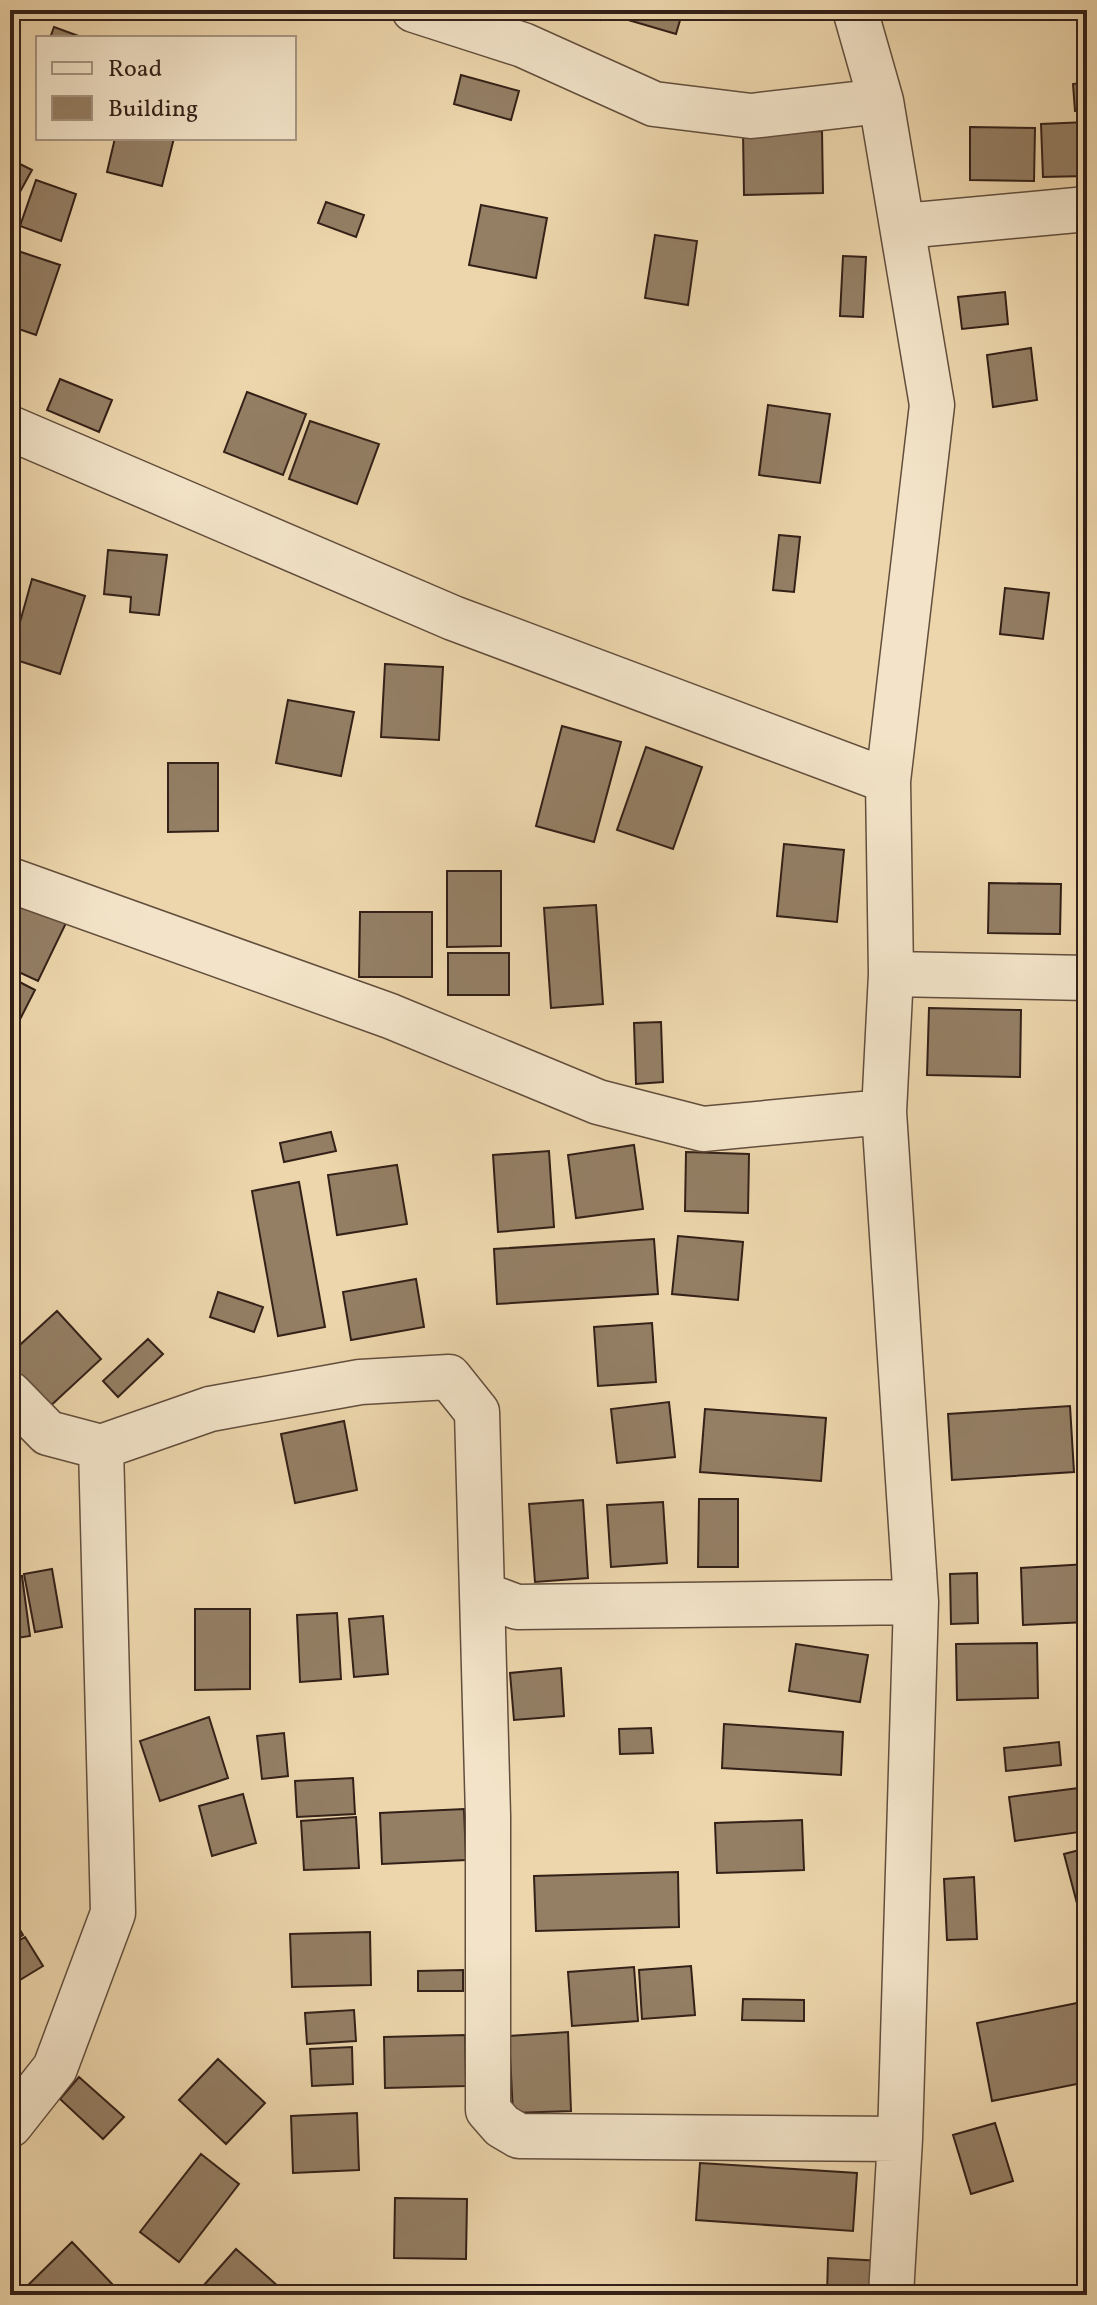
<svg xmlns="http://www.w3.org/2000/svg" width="1097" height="2305" font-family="Vollkorn,serif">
  <rect width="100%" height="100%" fill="#edd6ac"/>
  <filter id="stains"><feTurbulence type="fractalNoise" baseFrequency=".0025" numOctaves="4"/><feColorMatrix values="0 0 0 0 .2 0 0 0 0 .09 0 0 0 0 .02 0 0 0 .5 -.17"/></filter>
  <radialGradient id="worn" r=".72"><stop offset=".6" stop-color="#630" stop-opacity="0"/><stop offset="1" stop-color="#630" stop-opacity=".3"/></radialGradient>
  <path fill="#947f65" stroke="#332018" stroke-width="2" d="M568,10H603L600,20Z
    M628,10H683L676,34L625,19Z
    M54,27L84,38H50Z
    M461,75L519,91L511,120L454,104Z
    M1087,82V110L1075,111L1073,84Z
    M10,100L19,105L10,122Z
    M1087,122V176L1043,177L1041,124Z
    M970,127L1035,128L1034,181L970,180Z
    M822,131L823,193L744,195L743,132Z
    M115,138H174L162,186L107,172Z
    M10,159L32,170L10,210Z
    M36,180L76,194L61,241L20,226Z
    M326,202L364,215L356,237L318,223Z
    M481,205L547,218L536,278L469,265Z
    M655,235L697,241L688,305L645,298Z
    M18,251L60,265L36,335L10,326V276Z
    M843,256L866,257L863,317L840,316Z
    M1005,292L1008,324L962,329L958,297Z
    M1031,348L1037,400L993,407L987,355Z
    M60,379L112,400L99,432L47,410Z
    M247,392L306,414L283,475L224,452Z
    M768,405L830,414L820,483L759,475Z
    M310,421L379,444L357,504L289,479Z
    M779,535L800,537L794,592L773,590Z
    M108,550L167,555L159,615L130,612L131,597L104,594Z
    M32,579L85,596L60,674L10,658Z
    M1005,588L1049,593L1043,639L1000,634Z
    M385,664L443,667L439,740L381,737Z
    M288,700L354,712L341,776L276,763Z
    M562,726L621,742L594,842L536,826Z
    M646,747L702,767L673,849L617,830Z
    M168,763H218V831L168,832Z
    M784,844L844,850L837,922L777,916Z
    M447,871H501V946L447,947Z
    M989,883L1061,884L1060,934L988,933Z
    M15,898L66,923L38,981L10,968V909Z
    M596,905L603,1004L551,1008L544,908Z
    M360,912H432V977H359Z
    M448,953H509V995H448Z
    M10,977L35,990L12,1035L10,1034Z
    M1082,1005H1087V1083H1080Z
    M929,1008L1021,1010L1020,1077L927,1075Z
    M661,1022L663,1082L636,1084L634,1023Z
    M331,1132L336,1151L284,1162L280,1143Z
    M634,1145L643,1209L576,1218L568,1155Z
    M549,1151L554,1227L498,1232L493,1155Z
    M686,1152L749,1154L748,1213L685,1211Z
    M397,1165L407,1224L337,1235L328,1175Z
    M299,1182L325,1327L278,1336L252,1191Z
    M678,1236L743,1242L738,1300L672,1294Z
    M654,1239L658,1294L497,1304L494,1249Z
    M416,1279L424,1327L351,1340L343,1292Z
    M218,1292L263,1307L254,1332L210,1317Z
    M57,1311L101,1359L46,1410L10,1371V1354Z
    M652,1323L656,1382L598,1386L594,1327Z
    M148,1339L163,1354L118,1397L103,1381Z
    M669,1402L675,1457L617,1463L611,1409Z
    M1070,1406L1074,1472L952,1480L948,1414Z
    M705,1409L826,1418L821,1481L700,1472Z
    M344,1421L357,1490L295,1503L281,1434Z
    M699,1499H738V1567H698Z
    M583,1500L588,1578L535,1582L529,1504Z
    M663,1502L667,1563L611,1567L607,1505Z
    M1087,1564V1622L1023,1625L1021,1568Z
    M52,1569L62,1627L35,1632L24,1574Z
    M977,1573L978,1623L951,1624L950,1574Z
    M22,1576L30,1636L10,1639V1578Z
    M195,1609H250V1689L195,1690Z
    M337,1613L341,1679L300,1682L297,1615Z
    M383,1616L388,1674L354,1677L349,1619Z
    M1037,1643L1038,1698L957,1700L956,1644Z
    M796,1644L868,1655L860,1702L789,1691Z
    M561,1668L564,1716L514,1720L510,1673Z
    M209,1717L228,1778L160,1801L140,1741Z
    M724,1724L843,1732L841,1775L722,1768Z
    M651,1728L653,1753L620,1754L619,1729Z
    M284,1733L288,1776L262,1779L257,1736Z
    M1059,1742L1061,1765L1006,1771L1004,1748Z
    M353,1778L355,1814L297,1817L295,1781Z
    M1087,1787V1831L1015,1841L1009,1797Z
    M243,1794L256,1843L212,1856L199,1806Z
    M464,1809L466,1860L382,1864L380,1813Z
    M356,1817L359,1868L304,1870L301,1821Z
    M802,1820L804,1870L717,1873L715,1823Z
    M1087,1848V1909L1079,1911L1064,1854Z
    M678,1872L679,1927L536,1931L534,1876Z
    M974,1877L977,1939L947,1940L944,1879Z
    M11,1915L23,1935L10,1943V1916Z
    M370,1932L371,1985L292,1987L290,1934Z
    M25,1937L43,1966L10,1986V1946Z
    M691,1966L695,2015L642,2019L639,1970Z
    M634,1967L638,2021L572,2026L568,1972Z
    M463,1970V1991H418V1971Z
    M743,1999L804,2000V2021L742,2020Z
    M1087,2001V2082L992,2101L977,2023Z
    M354,2010L356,2041L307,2044L305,2013Z
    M568,2032L571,2111L513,2113L509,2036Z
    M465,2035L466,2086L385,2088L384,2037Z
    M352,2047L353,2084L312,2086L310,2049Z
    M218,2059L265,2103L226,2144L179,2100Z
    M79,2077L124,2117L103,2139L60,2099Z
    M357,2113L359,2170L293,2173L291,2116Z
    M995,2123L1013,2181L971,2194L953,2135Z
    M201,2154L239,2184L179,2262L140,2232Z
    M700,2163L857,2173L853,2231L696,2220Z
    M395,2198L467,2199L466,2259L394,2258Z
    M72,2242L115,2287L106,2295H18Z
    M236,2249L288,2295H216L204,2285Z
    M828,2258L882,2261L880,2295H827Z"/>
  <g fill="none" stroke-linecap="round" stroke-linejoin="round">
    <g stroke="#624e3d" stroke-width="47">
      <path id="minor" d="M414,10L523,45L654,104L751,116L881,101
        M855,10L881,101L932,405L888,781L891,974L884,1112L916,1602L900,2139L891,2295
        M904,226L1087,209
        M10,428L453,618L888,781
        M10,880L390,1016L598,1102L703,1129L884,1112
        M891,974L1087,978
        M10,1394L48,1433L101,1447L210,1409L360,1382L449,1377L477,1412L482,1594L517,1607L916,1602
        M482,1594L488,1816V2110L502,2126L519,2136L900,2139
        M10,2125L55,2068L113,1913L101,1447"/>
    </g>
    <use href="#minor" stroke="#f3e4c9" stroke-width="44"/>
  </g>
  <rect width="1097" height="2305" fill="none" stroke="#edd6ac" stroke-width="40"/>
  <rect x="12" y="12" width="1073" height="2281" fill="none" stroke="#332018" stroke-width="4"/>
  <rect x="20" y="20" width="1057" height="2265" fill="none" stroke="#332018" stroke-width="2"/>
  <rect x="36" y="36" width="260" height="104" fill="#f3e4c9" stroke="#a69682" stroke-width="2"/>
  <rect x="52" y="62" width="40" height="12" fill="#f3e4c9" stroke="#a69682" stroke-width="2"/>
  <text x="108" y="76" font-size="24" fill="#332018">Road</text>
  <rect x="52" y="96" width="40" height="24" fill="#947f65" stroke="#a69682" stroke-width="2"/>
  <text x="108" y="116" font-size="24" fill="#332018">Building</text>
  <rect width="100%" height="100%" filter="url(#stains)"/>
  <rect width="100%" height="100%" fill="url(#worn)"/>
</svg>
